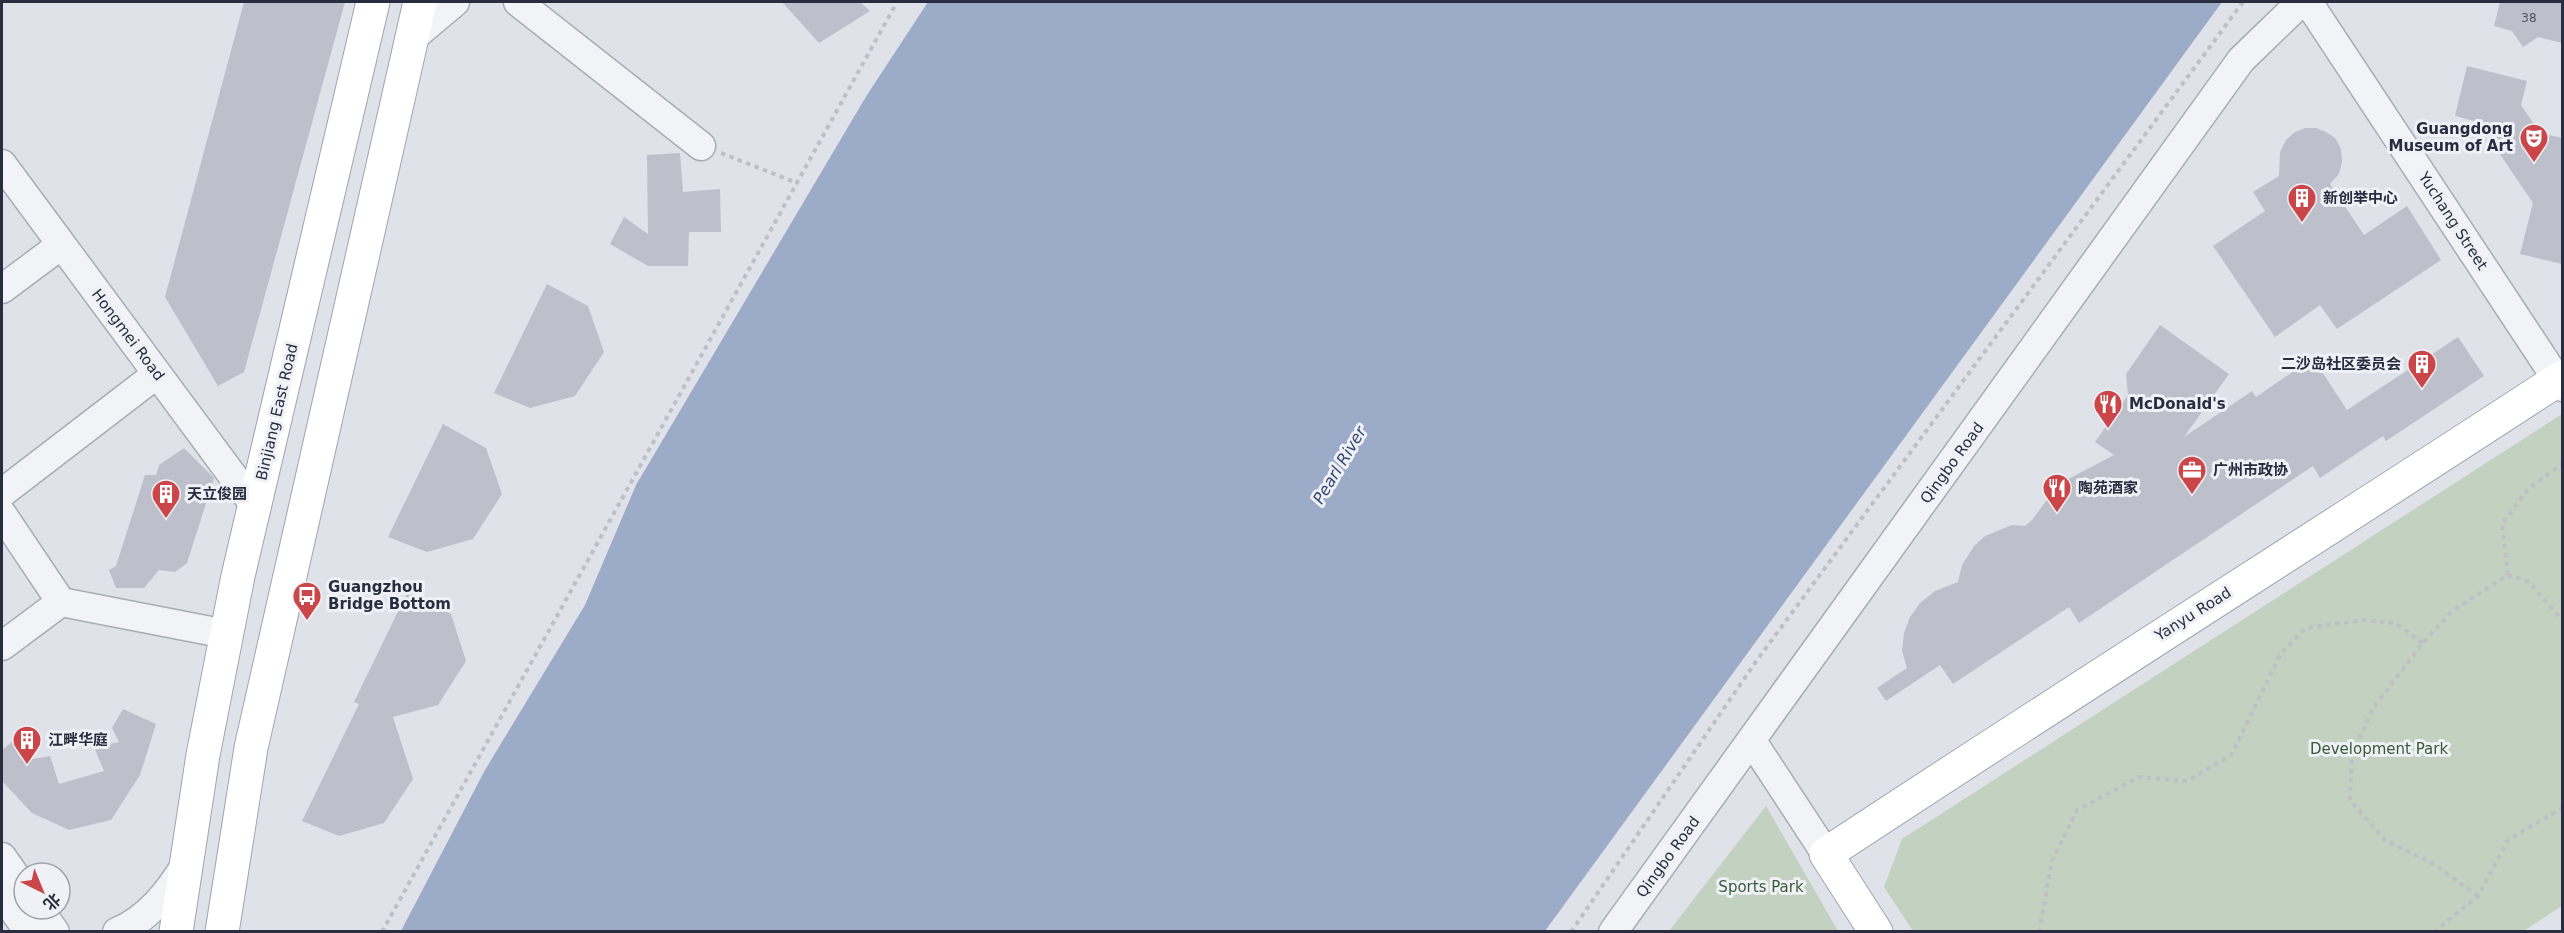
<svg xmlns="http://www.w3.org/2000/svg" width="2564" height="933" font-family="'DejaVu Sans','Noto Sans SC',sans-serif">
  <rect width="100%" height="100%" fill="#dfe2e8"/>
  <path fill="#c3d2c0" d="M2562,414V906L2522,932L1913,931L1884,887L1902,839Z
    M1766,806L1838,931H1669Z"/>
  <path fill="#9babc8" d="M928,2H2222L1545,931H401L485,770L585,605L636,485L867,95Z"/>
  <path fill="#bdc0cb" d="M244,2H345L244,372L218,386L165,297Z
    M782,2H860L870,11L819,43Z
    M2500,2H2562V43L2538,37L2523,47L2512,31L2494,26Z
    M2467,66L2527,81L2521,105L2540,133L2562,138V264L2520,254L2533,203L2478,122L2455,116Z
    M2305,128H2316L2326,132L2335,138L2341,149L2342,162L2339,174L2330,184L2364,235L2407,206L2441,260L2337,329L2320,305L2275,337L2213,246L2265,211L2253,192L2279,176L2280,152L2286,140L2295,132Z
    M680,153L683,192L720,189L721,232H689L688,266H648L610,244L624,217L648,234L647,155Z
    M547,284L588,306L604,352L575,396L530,408L494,393Z
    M2160,325L2229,374L2184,437L2252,391L2256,397L2313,358L2347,410L2458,337L2484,376L2386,441L2383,436L2320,478L2313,466L2079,623L2069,607L1953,684L1940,665L1886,701L1877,688L1907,668L1902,651L1904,633L1910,617L1920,603L1935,591L1958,582L1962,565L1974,546L1985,536L2012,525L2025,526L2032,520L2049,497L2070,478L2114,455L2095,442L2128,395L2126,374Z
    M443,424L486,448L502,494L473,539L427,552L388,537Z
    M184,448L214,478L187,563L175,572L159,570L144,588H116L109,570L116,566L145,475H156L159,465Z
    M408,591L451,614L466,661L438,705L393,717L413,779L384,823L339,836L302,821L359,704L354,702Z
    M123,709L156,724L140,775L111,820L69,830L32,813L2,781V750L18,737L32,759L50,756L59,784L104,771L94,747L119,742L112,728Z"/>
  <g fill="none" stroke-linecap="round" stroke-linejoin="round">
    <g stroke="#a8acb5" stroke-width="31">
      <path id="minor" d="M518,2L701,146
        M2308,2L2562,387
        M411,39L455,2
        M2,164L255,506
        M2,289L61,245
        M2,493L157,374
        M2,514L61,602
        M2,646L61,602L226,634
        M1752,741L1826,854
        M2,857L24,888
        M2,894L29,932
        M39,909L55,932
        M117,932C148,919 169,892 186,864
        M1613,932L2241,60L2301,2"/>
    </g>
    <g stroke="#9fa4b4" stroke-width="35">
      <path id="major" d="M176,932L203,755L238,576L373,2
        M222,932L251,748L420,2
        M1876,932L1826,854C2070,693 2317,537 2562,377"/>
    </g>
    <path stroke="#bdc0c7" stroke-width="4" stroke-dasharray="4.5 4.5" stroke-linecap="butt" d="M721,153L797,183
      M2508,575L2502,524L2528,489L2562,464
      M2478,896L2432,863L2385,840L2350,800L2352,754L2374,707L2423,643L2451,612L2508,575L2529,582L2562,620
      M382,932L897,2
      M1571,932L1757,660L2243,2
      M2039,932L2052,861L2077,810L2139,777L2188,781L2232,754L2281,653L2306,628L2363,620L2395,623L2423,643
      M2434,932L2478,896L2508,840L2562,808"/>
    <use href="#minor" stroke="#f2f3f7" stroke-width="28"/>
    <use href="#major" stroke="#fff" stroke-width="33"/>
  </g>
  <defs>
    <g id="theatre-pin" transform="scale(1.5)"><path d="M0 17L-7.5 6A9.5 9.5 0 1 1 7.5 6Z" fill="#cb4649" stroke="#eff1f6"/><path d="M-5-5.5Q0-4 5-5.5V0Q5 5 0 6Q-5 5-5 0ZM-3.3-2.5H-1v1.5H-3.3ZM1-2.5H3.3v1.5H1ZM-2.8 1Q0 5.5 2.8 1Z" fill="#fff"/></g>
    <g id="building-pin" transform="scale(1.5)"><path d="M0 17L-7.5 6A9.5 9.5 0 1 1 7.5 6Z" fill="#cb4649" stroke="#eff1f6"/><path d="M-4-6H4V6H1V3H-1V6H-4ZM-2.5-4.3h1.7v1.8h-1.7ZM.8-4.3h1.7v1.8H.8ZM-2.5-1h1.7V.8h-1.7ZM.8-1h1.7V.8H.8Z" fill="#fff"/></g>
    <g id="restaurant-pin" transform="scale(1.5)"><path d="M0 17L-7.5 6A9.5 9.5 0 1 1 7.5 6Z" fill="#cb4649" stroke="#eff1f6"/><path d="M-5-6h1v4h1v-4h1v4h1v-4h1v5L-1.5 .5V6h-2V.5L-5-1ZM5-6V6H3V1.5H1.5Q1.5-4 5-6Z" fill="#fff"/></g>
    <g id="office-pin" transform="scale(1.5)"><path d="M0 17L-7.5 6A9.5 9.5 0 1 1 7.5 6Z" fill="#cb4649" stroke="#eff1f6"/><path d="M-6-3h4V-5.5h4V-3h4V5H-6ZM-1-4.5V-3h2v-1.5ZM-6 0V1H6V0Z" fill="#fff"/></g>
    <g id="bus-pin" transform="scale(1.5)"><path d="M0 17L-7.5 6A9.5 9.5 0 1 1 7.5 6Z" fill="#cb4649" stroke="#eff1f6"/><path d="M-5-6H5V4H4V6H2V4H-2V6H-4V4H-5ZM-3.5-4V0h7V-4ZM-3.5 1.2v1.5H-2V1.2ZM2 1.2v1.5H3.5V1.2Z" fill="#fff"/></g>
  </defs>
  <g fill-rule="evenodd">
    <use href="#theatre-pin" x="2534" y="138"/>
    <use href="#building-pin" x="2302" y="198"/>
    <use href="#building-pin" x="2422" y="364"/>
    <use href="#restaurant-pin" x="2108" y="404"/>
    <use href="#office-pin" x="2192" y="470"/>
    <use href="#restaurant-pin" x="2057" y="488"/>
    <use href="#building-pin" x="166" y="494"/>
    <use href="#bus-pin" x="307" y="596"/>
    <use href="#building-pin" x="27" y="740"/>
  </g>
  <g text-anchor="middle" stroke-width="6" stroke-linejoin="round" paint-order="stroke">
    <g font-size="12" fill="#4d5262">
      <text x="2529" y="22">38</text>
    </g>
    <g font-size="15" font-weight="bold" fill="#282e3f" stroke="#eff1f6" text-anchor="start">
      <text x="2513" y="134" text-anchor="end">Guangdong<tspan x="2513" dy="17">Museum of Art</tspan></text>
      <text x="2323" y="203">新创举中心</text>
      <text x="2401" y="369" text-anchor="end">二沙岛社区委员会</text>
      <text x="2129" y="409">McDonald's</text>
      <text x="2213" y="475">广州市政协</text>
      <text x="2078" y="493">陶苑酒家</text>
      <text x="187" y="499">天立俊园</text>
      <text x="328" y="592">Guangzhou<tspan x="328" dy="17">Bridge Bottom</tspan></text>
      <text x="48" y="745">江畔华庭</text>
    </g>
    <g font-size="15" fill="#282e3f" stroke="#eff1f6">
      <text transform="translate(2453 221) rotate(57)" y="5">Yuchang Street</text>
      <text transform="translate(128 335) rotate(53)" y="5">Hongmei Road</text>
      <text transform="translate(277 412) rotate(-77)" y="5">Binjiang East Road</text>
      <text transform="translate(1952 463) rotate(-54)" y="5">Qingbo Road</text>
      <text transform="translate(2193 614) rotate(-32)" y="5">Yanyu Road</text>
      <text transform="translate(1668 857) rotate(-54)" y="5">Qingbo Road</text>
    </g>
    <g font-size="15" fill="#385a36" stroke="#eff1f6">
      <text x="2379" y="754">Development Park</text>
      <text x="1761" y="892">Sports Park</text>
    </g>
    <g font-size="16" font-style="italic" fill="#334772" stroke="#eff1f6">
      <text transform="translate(1339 465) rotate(-59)" y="6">Pearl River</text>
    </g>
  </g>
  <rect width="2564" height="933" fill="none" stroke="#282e3f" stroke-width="6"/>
  <g transform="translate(42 891) rotate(137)"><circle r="28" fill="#eff1f6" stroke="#9fa3ad" stroke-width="1.5"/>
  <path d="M0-4.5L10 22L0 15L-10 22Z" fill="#cb4649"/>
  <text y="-9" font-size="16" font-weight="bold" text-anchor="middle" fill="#282e3f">北</text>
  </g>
</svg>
